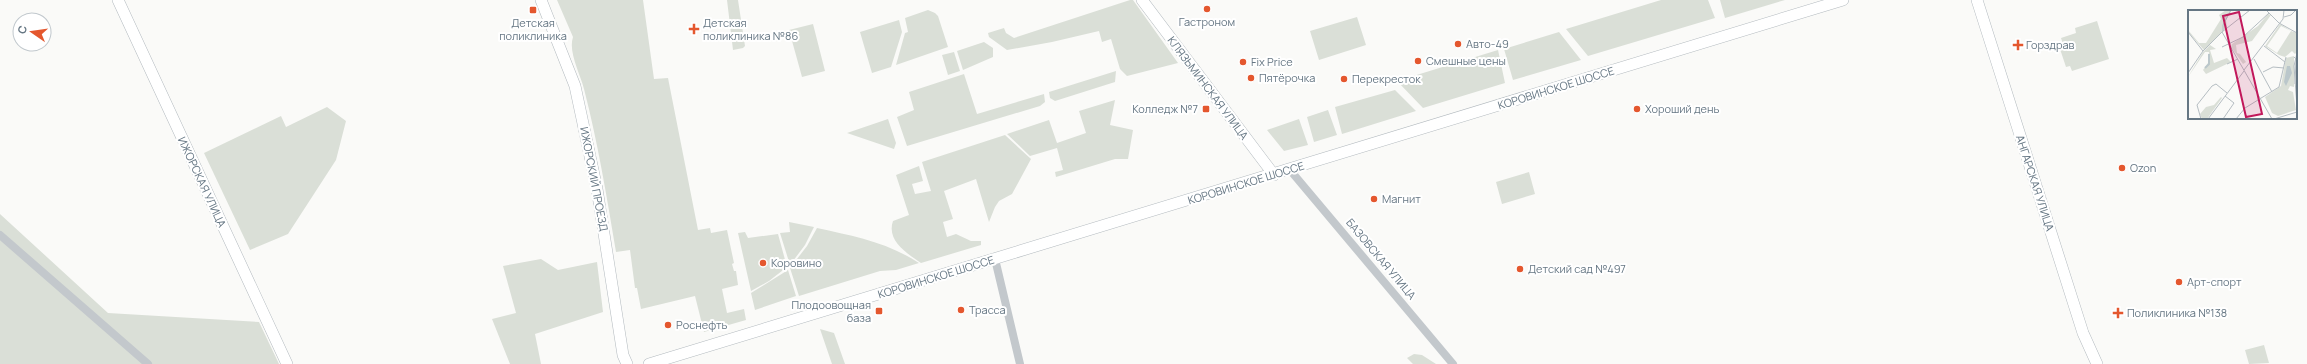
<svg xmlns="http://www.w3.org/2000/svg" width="2307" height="364" font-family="Manrope,sans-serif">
  <rect width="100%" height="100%" fill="#fafaf8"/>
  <path fill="#dadfd7" d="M557,0H643L654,79L668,78L698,230L710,228L711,233L727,230L734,263L732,264L734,271H736L738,285L722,289L727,313L744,309L746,320L704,332L695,296L641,309L637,288H635L630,250L616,252C607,198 598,143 584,89C580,73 568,52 573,37Z
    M727,0H738L745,46L743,48L733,50Z
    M1130,0H1133L1178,63L1127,76L1120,69L1111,39L1102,42L1099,31L1052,42L1007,50L989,37L988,33L1004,28L1006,33L1014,38Z
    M1661,0H1708L1715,18L1588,56L1566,29Z
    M1720,0H1785L1725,18Z
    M928,10L935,13L938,16L948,47L896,65L905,33L908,32L905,18Z
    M1357,17L1366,45L1319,60L1310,31Z
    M899,20L902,32L891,67L872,73L860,32Z
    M2097,21L2109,59L2072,71L2070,66L2066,67L2059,46L2063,44L2061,38L2076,33L2075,28Z
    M813,24L825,71L802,77L789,30Z
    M1559,32L1581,60L1513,80L1504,49Z
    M984,42L993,48V57L963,70L957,51Z
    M1498,50L1505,83L1423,108L1397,81Z
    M954,52L960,71L948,75L942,55Z
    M1116,71L1115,82L1055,101L1050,98L1049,92Z
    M964,74L977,114L1044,94L1045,102L1040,106L907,146L897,117L914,110L909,92Z
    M1395,90L1416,111L1342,134L1335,107Z
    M1115,100L1110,125L1133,130L1128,159H1115L1056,177L1055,172L1063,170L1057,148L1030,156L1007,134L1049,120L1057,143L1086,133L1079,111Z
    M327,107L346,121L336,160L288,234L250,250L204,153L281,116L286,127Z
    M1328,110L1337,135L1314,142L1307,117Z
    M888,119L896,143L894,149L847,133Z
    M1299,119L1308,145L1284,151L1267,130Z
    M1005,135L1031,159L1012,194L999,201L995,207L989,222L976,179L944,191L953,219L943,222L947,237L956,234L971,241H981V245L921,263C908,254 886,241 893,221L909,215L896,175L919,166L923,181L912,184L915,194L931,191L922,162Z
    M1529,172L1535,194L1502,204L1496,182Z
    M0,214L108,313L259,322L279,364H0Z
    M789,222L814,227L805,245L790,265L780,233L790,232Z
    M817,228C853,236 887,242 919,263L896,270L880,271L799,296L790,268L807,246Z
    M745,232L748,238L778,234L787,267L769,281L751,291L738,233Z
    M541,259L558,270L597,262L603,312L535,334L541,364H510L492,319L516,313L503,266Z
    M788,270L796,296L755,310L751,293Z
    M820,329L834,333L845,364H832Z
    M2264,345L2269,363L2249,364L2245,350Z
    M1414,354L1422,355L1436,364H1413L1407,358Z"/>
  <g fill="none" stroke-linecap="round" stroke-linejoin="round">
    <g stroke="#b3babf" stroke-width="12">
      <path id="secondary" d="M118,0L287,364
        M541,0L575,86L597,189L623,355L627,364
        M1142,0L1274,175
        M1977,0L2083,333L2097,364
        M649,364L1843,0"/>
    </g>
    <path stroke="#c3c8cc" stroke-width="8" d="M1290,170L1453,364
      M0,235L148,364
      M995,259L1020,364"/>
    <use href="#secondary" stroke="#fff" stroke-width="11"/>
  </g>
  <g fill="#e4572e" stroke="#fff" stroke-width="1.5">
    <circle cx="1207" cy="9" r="4"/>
    <rect x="529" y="6" width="8" height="8" rx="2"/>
    <path d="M692 23h4v4h4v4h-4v4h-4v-4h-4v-4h4z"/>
    <circle cx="1458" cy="44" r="4"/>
    <path d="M2016 39h4v4h4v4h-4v4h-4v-4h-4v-4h4z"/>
    <circle cx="1418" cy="61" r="4"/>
    <circle cx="1243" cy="62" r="4"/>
    <circle cx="1251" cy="78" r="4"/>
    <circle cx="1344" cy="79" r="4"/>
    <rect x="1202" y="105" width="8" height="8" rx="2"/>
    <circle cx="1637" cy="109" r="4"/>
    <circle cx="2122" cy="168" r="4"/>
    <circle cx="1374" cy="199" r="4"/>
    <circle cx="763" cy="263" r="4"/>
    <circle cx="1520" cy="269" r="4"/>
    <circle cx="2179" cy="282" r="4"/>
    <circle cx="961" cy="310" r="4"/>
    <rect x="875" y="307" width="8" height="8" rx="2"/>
    <path d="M2116 307h4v4h4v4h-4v4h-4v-4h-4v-4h4z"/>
    <circle cx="668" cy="325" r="4"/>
  </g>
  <g text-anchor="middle" stroke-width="4" stroke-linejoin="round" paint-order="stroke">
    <g font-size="11" fill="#657683" stroke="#fff" text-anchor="start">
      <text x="1207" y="26" text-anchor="middle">Гастроном</text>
      <text x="533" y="27" text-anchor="middle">Детская<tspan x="533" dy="13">поликлиника</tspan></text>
      <text x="703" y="27">Детская<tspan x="703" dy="13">поликлиника №86</tspan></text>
      <text x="1466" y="48">Авто-49</text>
      <text x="2026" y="49">Горздрав</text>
      <text x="1426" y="65">Смешные цены</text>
      <text x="1251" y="66">Fix Price</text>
      <text x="1259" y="82">Пятёрочка</text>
      <text x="1352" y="83">Перекресток</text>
      <text x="1198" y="113" text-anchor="end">Колледж №7</text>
      <text x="1645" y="113">Хороший день</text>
      <text x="2130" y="172">Ozon</text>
      <text x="1382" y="203">Магнит</text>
      <text x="771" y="267">Коровино</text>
      <text x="1528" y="273">Детский сад №497</text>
      <text x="2187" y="286">Арт-спорт</text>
      <text x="871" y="309" text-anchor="end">Плодоовощная<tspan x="871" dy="13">база</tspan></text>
      <text x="969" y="314">Трасса</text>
      <text x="2127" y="317">Поликлиника №138</text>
      <text x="676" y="329">Роснефть</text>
    </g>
    <g font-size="11" fill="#657683" stroke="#fff">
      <text transform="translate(1208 88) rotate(53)" y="4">КЛЯЗЬМИНСКАЯ УЛИЦА</text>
      <text transform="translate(1556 88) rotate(-17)" y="4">КОРОВИНСКОЕ ШОССЕ</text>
      <text transform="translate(594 179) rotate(79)" y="4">ИЖОРСКИЙ ПРОЕЗД</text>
      <text transform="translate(202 182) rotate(65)" y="4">ИЖОРСКАЯ УЛИЦА</text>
      <text transform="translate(1246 183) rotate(-17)" y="4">КОРОВИНСКОЕ ШОССЕ</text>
      <text transform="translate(2035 183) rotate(72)" y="4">АНГАРСКАЯ УЛИЦА</text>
      <text transform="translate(1381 259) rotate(50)" y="4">БАЗОВСКАЯ УЛИЦА</text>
      <text transform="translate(936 277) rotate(-17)" y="4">КОРОВИНСКОЕ ШОССЕ</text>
    </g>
  </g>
  <g transform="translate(2188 10)">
    <rect width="109" height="109" fill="#fafaf8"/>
    <path d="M38,0H44L38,10L39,17L16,40L0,22V20L11,33H18L33,9L31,5ZM80,4L83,5L64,31L48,35L49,43L52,44L58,52L55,54L43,37L44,34L70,16ZM92,14L103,21L93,16L79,36L89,43L103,21L109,23V42L107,44L104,41L97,47L91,45L77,36ZM22,35L28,39L22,40L26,53L39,48L43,52L18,64L15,60L20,53L21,42H17L0,67L15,42ZM106,46V77L102,76L100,80L105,82L108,100L90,106L84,103L77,87L93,76L98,48ZM33,87L34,88L19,109H14L12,104L18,97L26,95Z" fill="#dadfd7"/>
    <path d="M99,56H102L104,63L98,76L96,72Z" fill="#bbc7cb"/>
    <path fill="none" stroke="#bbc7cb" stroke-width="2" d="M17,58L21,54V44"/>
    <path fill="none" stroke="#b5bdc2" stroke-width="1" d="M78,0L91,13L109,23M96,7L103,5L108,0M35,21V15L43,0M0,22L15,41L34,22L84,109M34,22L62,0M76,36L97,52M34,37L55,27L81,3M109,43L106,56L109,97M106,47L108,49L107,74M66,49L84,82M39,54L50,49M56,60L95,9L96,0M75,62L85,57L96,58M0,63L15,41M13,109L9,95L24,76L28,74L39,83M20,109L56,61M35,109L46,93L37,86M48,109L57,98L91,77L98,47M86,109L109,102"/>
    <path fill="#c2185b" fill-opacity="0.15" stroke="#c2185b" stroke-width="2" d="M51,2L74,104L58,107L35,6Z"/>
    <rect width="109" height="109" fill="none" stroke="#657683" stroke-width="2"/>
  </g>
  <g transform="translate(32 32) rotate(283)"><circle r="19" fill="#ffffff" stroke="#c1c8cd"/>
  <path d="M0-3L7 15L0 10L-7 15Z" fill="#e4572e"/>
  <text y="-6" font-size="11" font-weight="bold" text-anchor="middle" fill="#657683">С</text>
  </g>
</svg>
